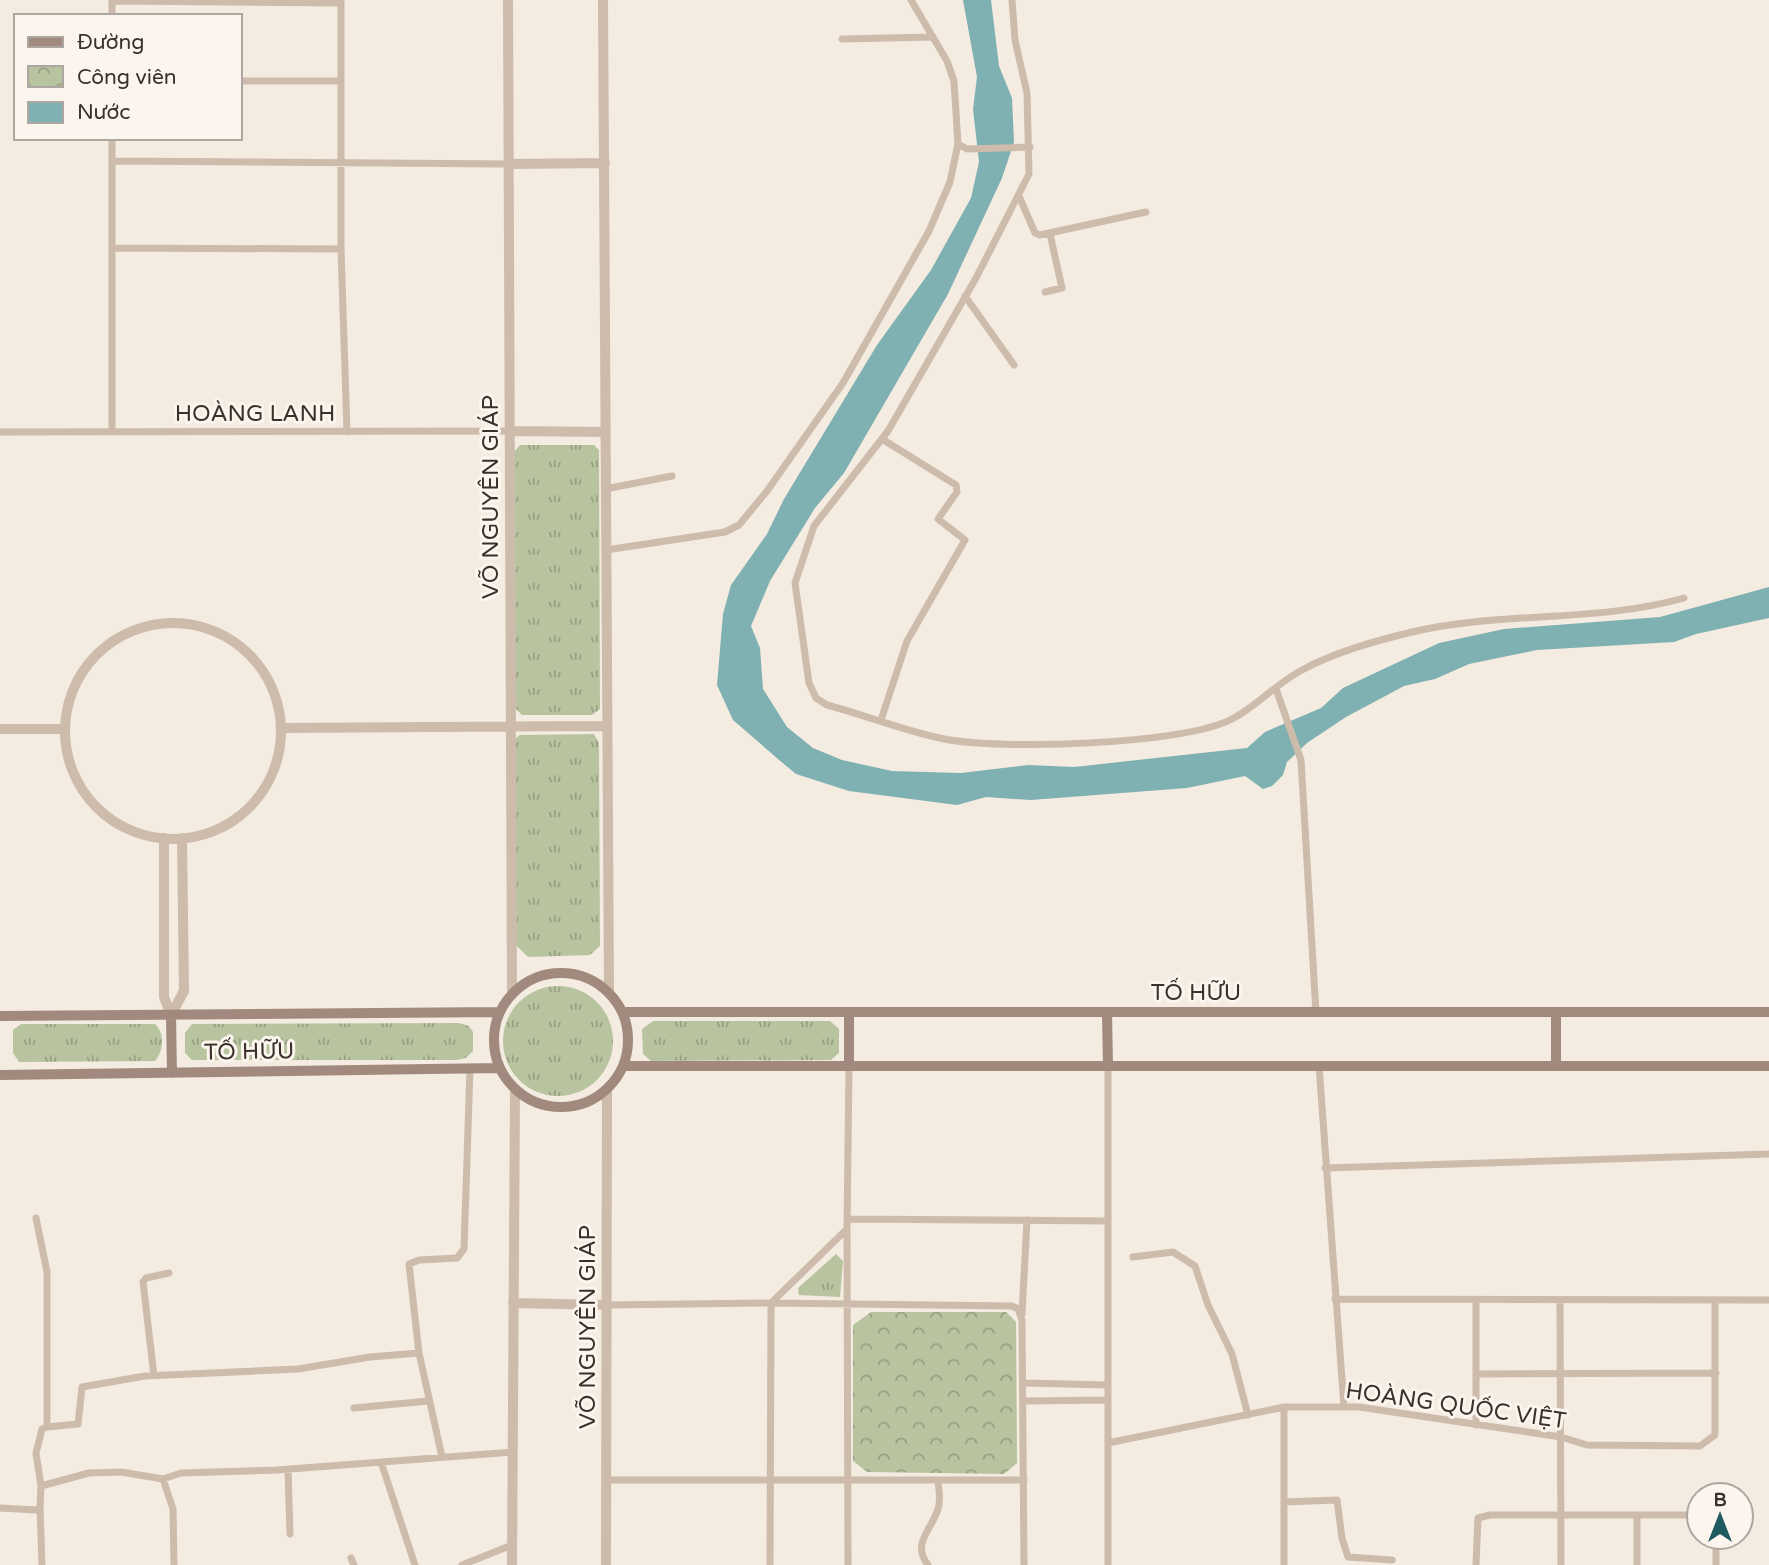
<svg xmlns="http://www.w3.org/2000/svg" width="1769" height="1565" font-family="'Varela Round',sans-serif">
  <defs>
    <pattern id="grass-tufts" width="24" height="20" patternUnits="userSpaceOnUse" patternTransform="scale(1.75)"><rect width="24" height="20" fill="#b8c4a0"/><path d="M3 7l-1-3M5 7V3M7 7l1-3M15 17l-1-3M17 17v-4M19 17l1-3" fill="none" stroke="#97a083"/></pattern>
    <pattern id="park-crowns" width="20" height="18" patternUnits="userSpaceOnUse" patternTransform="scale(1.75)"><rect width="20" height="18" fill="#b8c4a0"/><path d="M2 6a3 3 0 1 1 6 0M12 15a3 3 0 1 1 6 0" fill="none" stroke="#97a083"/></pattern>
  </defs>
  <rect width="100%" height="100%" fill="#f4ebe1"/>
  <path fill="url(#grass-tufts)" d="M520,445H594L599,450L600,709L592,715H522L515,708L514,452Z
    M594,734L599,743L600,946L590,955L528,957L515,944L516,738L520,735Z
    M503 1041a55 55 0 1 1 110 0a55 55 0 1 1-110 0Z
    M653,1021H830L839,1029V1053L831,1060L651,1061L643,1054L642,1029Z
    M459,1023L469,1026L473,1032V1051L466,1058L456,1060H192L185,1053V1033L192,1024Z
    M21,1024H155C165,1033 164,1051 155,1061L19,1062L13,1053V1030Z
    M836,1254L843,1261L840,1297L799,1295L798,1288Z"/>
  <path fill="url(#park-crowns)" d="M871,1312H1006L1016,1322L1017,1463L1004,1474L867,1472L853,1461V1325Z"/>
  <path fill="#7fb0b2" d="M963,0H991L999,66L1012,98L1014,142L1002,178L948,294L844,473L815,508L770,581L751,626L760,648L763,689L787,727L813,748L842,760L892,771L961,773L1028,765L1074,767L1247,748L1265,732L1321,708L1343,688L1439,643L1504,629L1660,617L1769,587V618L1696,634L1674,642L1537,650L1469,664L1435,679L1404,686L1346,717L1307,743L1287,762L1283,775L1272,786L1263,789L1245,776L1187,788L1031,800L986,797L957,805L849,791L796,774L778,759L733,720L717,685L723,614L731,585L767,534L784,499L877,345L931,270L971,198L979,162L973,109L977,77Z"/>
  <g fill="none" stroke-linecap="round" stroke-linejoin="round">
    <path stroke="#cdbbac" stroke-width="7" d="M341,0V249L347,432
      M1012,0L1015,40L1027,93L1029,174L976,278L888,431L814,526L795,583L809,683L816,698L827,705C865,715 904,731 944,739C1000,750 1183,745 1232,719C1257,706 1277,683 1302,670C1335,652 1375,641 1412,632C1501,611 1596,623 1684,598
      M112,1L341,3
      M112,16V0
      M842,39L933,37
      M240,81H341
      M958,144L967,149L1030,147
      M112,161L508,164
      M1019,196L1035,233L1040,235L1146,212
      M112,248L341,249
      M1045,292L1062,288L1050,234
      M965,296L1014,365
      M0,432L510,431
      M112,432V138
      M605,489L672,476
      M606,550L725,532L739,525L767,491L843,383L929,231L950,182L958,144L954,81L947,61L911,0
      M1276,689L1301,760L1316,1013
      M881,720L907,641L965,540L938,519L957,492L956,485L882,439
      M1319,1065L1344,1407
      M1325,1168L1769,1154
      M36,1218L47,1272V1427L78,1424L82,1387L145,1376L298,1369L370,1357L419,1353
      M848,1219L1108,1221
      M847,1230L848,1565
      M1133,1257L1173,1252L1195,1266L1208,1305L1232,1354L1248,1415
      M1335,1299L1769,1300
      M1560,1301L1561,1565
      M607,1305L771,1303L1012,1306L1018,1309L1022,1320L1024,1565
      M1022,1314L1027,1220
      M1476,1374L1716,1373
      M154,1376L143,1282L146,1278L169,1273
      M1024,1383L1108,1385
      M1024,1401L1108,1400
      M1284,1407V1565
      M354,1408L428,1401
      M1476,1425V1300
      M1108,1443L1284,1407H1359L1561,1437L1587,1445L1700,1446L1715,1435V1300
      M442,1457L419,1353L409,1264L419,1260L457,1258L464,1249L470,1069
      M381,1462L415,1565
      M288,1469L290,1534
      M163,1479L173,1509L174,1565
      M606,1480H1024
      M41,1486L36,1453L42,1429L47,1427
      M1284,1502L1337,1500L1342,1538L1348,1557L1392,1560
      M0,1508L36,1510L40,1508L41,1486L89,1473L121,1472L163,1479L181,1473L277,1470L512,1452
      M40,1508L42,1565
      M1637,1515V1565
      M1716,1537V1565
      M351,1558L354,1565
      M462,1565L512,1545
      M770,1565L771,1303L847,1229L849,1066
      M928,1565C911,1543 932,1530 938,1509C941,1500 939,1490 938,1481
      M1108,1565V1066
      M1476,1565L1478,1518L1490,1515H1699"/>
    <path stroke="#cdbbac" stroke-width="10" d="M508,0L512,993
      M603,0L609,993
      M508,164L605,163
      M510,431L605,432
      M65 731a108 108 0 1 1 216 0a108 108 0 1 1-216 0Z
      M282,728L607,726
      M0,729H65
      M164,838V997L171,1015
      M171,1015L184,991L182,838
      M513,1303L607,1305
      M512,1565L515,1090
      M606,1565L607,1089"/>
    <path stroke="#a18a7d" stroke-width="10" d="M494 1040a67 67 0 1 1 134 0a67 67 0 1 1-134 0Z
      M622,1012H1769
      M1556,1012V1065
      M849,1013V1066
      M1107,1013L1108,1066
      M171,1015L172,1073
      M0,1016L499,1012
      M623,1066H1769
      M0,1075L499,1068"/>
  </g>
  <g text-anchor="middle" stroke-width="6" stroke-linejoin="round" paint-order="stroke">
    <g font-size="23" fill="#3b302b" stroke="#fbf5ee">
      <text x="255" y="421">HOÀNG LANH</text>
      <text transform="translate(490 497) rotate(-90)" y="8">VÕ NGUYÊN GIÁP</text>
      <text x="1196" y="1000">TỐ HỮU</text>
      <text transform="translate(249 1051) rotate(-1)" y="8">TỐ HỮU</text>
      <text transform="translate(587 1327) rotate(-90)" y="8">VÕ NGUYÊN GIÁP</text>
      <text transform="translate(1456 1405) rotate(8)" y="8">HOÀNG QUỐC VIỆT</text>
    </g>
  </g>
  <rect x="14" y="14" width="228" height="126" fill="#fbf5ee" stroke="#aea6a0" stroke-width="2"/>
  <rect x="28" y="37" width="35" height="10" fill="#a18a7d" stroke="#aea6a0" stroke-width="2"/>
  <text x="77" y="49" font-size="21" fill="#3b302b">Đường</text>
  <rect x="28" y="66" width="35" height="21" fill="url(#park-crowns)" stroke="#aea6a0" stroke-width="2"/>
  <text x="77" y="84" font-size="21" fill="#3b302b">Công viên</text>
  <rect x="28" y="102" width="35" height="21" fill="#7fb0b2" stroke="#aea6a0" stroke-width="2"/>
  <text x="77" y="119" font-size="21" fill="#3b302b">Nước</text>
  <g transform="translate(1720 1516)"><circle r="33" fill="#fbf5ee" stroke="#aea6a0" stroke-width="2"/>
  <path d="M0-5L12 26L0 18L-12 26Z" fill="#1f5a5e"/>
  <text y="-10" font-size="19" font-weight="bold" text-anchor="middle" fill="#3b302b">B</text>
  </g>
</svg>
